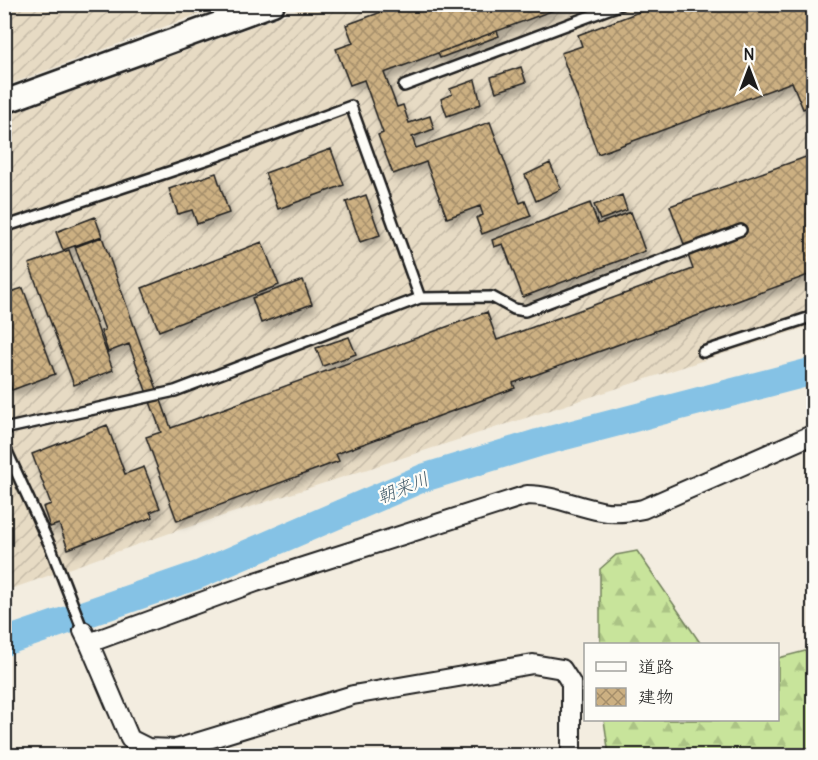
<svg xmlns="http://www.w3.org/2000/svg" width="818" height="760" font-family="Delius,'Klee One',sans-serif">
  <defs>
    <pattern id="industrial-furrows" width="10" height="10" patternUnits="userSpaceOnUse" patternTransform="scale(1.5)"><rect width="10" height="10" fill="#e7dbc4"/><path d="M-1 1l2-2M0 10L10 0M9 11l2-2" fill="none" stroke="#c6bba8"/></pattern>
    <pattern id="forest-firs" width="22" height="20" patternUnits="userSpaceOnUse" patternTransform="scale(1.5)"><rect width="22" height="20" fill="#c8e49b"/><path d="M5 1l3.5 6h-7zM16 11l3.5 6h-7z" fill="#abc385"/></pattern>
    <pattern id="building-cross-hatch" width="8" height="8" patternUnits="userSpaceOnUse" patternTransform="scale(1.5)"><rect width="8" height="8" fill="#ccb082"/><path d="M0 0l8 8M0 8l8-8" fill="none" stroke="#a58e6a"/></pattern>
    <filter id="shadow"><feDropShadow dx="3.5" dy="6" stdDeviation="3" flood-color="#0004"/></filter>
  </defs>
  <rect width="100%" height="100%" fill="#f3ede0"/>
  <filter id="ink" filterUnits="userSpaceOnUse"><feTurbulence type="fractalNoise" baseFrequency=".0167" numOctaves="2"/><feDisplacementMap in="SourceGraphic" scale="12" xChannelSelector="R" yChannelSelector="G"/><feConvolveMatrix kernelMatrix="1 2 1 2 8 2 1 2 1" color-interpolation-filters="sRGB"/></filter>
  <g filter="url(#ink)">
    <path fill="url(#industrial-furrows)" d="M5,4H223V5L5,86Z
      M311,5H813V325L170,533L5,591V116Z"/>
    <path fill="url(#forest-firs)" stroke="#72805c" stroke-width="1.5" d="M637,551L701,644H600V569L616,555Z
      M813,649V755H609L604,720H778V658Z"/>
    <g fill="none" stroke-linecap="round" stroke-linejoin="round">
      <path stroke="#85c2e5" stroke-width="28" d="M4,642L198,575L423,478L538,443L814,371"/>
    </g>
    <path fill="url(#building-cross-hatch)" stroke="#1c1c1c" stroke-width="1.5" filter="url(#shadow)" d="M403,4H570L384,73L397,107L403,105L409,123L430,116L434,129L412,137L416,148L490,122L520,203L525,201L531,216L482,234L476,218L483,215L480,206L447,218L426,162L393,174L378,135L383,133L364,80L350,85L336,49L353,43L346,25Z
      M660,4H814V105L803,109L792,82L598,154L561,53L582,46L578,35Z
      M497,31L499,36L440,58L438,53Z
      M521,67L526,82L496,92L491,77Z
      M475,80L481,104L447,116L441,99L452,94L450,89Z
      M331,149L344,185L278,209L265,173Z
      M814,154V273L513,383L515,388L336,454L339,461L177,521L146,437L161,432L129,344L108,352L101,331L105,330L75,247L102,237L171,428L487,312L497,340L693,269L670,206Z
      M550,163L561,189L536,201L525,175Z
      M216,173L229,213L197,224L192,210L178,214L169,189Z
      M366,195L380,235L360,242L346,202Z
      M622,195L627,210L600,220L594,205Z
      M590,203L598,224L631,212L645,251L523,297L503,244L494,247L492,240Z
      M95,217L102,236L63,250L56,232Z
      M262,242L279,285L159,331L142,288Z
      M69,250L113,370L74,385L29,264Z
      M303,280L312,304L261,323L252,298Z
      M23,288L55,374L12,390L4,370V294Z
      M349,337L356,354L323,366L316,348Z
      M107,425L125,474L144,467L160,508L150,512L153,517L68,549L59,524L50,527L43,507L51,504L32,454Z
      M4,523L9,537L4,538Z"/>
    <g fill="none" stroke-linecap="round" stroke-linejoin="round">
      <g stroke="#1c1c1c" stroke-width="14">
        <path id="service" d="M404,86L622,4
          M4,227L217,156L351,106L420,298
          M703,352L814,316
          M4,429L175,391L420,298L492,297L514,309L525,311L741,230
          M4,445L51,548L83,631"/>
      </g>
      <g stroke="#1c1c1c" stroke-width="22">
        <path id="minor" d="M83,631L89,643L256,582L527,495C553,495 575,506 601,511C615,514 629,512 643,509L814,434
          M89,643L130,739L148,748L176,749L353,695L533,664L562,669L571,683V756"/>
      </g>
      <g stroke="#1c1c1c" stroke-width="27">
        <path id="tertiary" d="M4,102L273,4"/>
      </g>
      <use href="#service" stroke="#fdfcf7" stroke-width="9"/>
      <use href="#minor" stroke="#fdfcf7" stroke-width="18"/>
      <use href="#tertiary" stroke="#fdfcf7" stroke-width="22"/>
    </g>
  </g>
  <g text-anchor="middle" stroke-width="4.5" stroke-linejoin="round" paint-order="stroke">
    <g font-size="18" font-style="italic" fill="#465e6c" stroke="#fdfcf7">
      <text transform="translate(403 488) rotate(-22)" y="6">朝来川</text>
    </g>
  </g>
  <rect width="818" height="760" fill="none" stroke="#fdfcf7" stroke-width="24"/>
  <rect x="12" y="12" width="794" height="736" fill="none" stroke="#1c1c1c" stroke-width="2" filter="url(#ink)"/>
  <rect x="584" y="643" width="195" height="78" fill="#fdfcf7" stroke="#a3a29f" stroke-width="1.5"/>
  <rect x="596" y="662" width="30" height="9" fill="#fdfcf7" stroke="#a3a29f" stroke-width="1.5"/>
  <text x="638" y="673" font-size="18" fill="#1c1c1c">道路</text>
  <rect x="596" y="688" width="30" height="18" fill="url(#building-cross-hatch)" stroke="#a3a29f" stroke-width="1.5"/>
  <text x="638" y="703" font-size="18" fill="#1c1c1c">建物</text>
  <g transform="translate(749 69)" stroke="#fdfcf7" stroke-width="4.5" paint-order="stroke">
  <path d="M0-4.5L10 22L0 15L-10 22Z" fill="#1c1c1c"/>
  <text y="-9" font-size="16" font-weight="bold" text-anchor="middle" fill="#1c1c1c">N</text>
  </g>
</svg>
